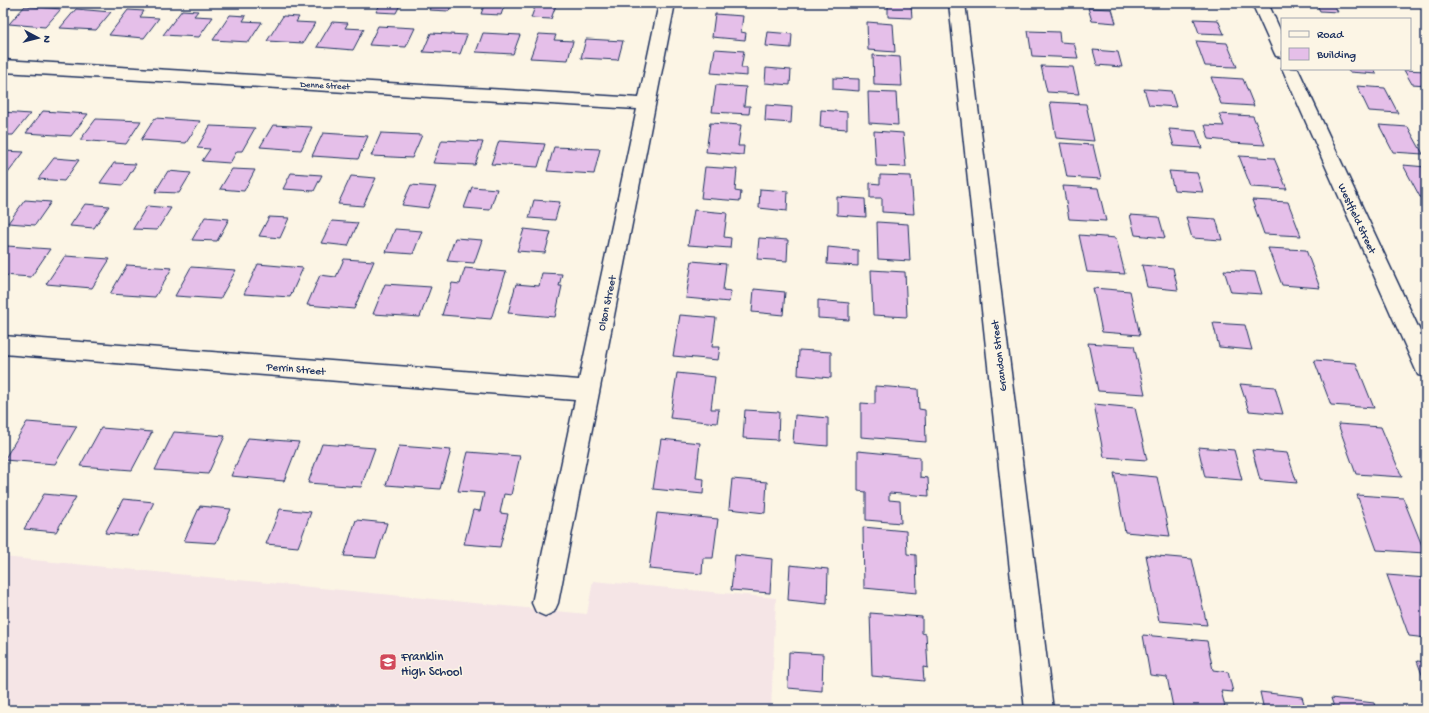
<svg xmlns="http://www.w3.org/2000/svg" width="1429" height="713" font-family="'Gochi Hand',sans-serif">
  <rect width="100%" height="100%" fill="#fcf5e5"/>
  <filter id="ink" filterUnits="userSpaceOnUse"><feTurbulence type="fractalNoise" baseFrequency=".025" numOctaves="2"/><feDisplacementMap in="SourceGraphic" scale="8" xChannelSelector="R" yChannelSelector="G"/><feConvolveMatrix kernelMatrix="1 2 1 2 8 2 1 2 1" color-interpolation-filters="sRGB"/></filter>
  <g filter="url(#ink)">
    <path fill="#f5e5e6" d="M3,557L587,614L593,581L776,598L771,710H3Z"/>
    <path fill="#e5bfe9" stroke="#1b2f5e" d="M329,3H349L347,6L327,5Z
      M381,3H401L396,13L376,12Z
      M432,3H452L449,11L429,10Z
      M485,3H505L501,15L481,14Z
      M757,3H777V7L756,6Z
      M888,3L911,5L912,18L888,17Z
      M1311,3H1349L1350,5H1334L1338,12L1320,11L1316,3Z
      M1372,3H1407L1409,6L1372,4Z
      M536,4L556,5L551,19L531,18Z
      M3,5L11,6L3,14Z
      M25,6L61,9L45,27L9,24Z
      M1088,8L1112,9L1116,23L1092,21Z
      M76,9L111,12L96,30L60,28Z
      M128,10L144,11L140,17L159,18L144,38L109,35Z
      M182,10L198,11L194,16L213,17L199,37L163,35Z
      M715,14L743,16L741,32L746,33L745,40L712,37Z
      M230,15L246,16L243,21L262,22L249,42L213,40Z
      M283,16L299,17L296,22L315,23L303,43L267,41Z
      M1194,19L1218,20L1224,34L1199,33Z
      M332,22L348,23L345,28L364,29L353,50L317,47Z
      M867,22L893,24L895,52L868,50Z
      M378,26L415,28L406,47L369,45Z
      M1028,31L1059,32L1060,42L1074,43L1078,58L1032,56Z
      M768,32L792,34L791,48L766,46Z
      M431,33L467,35L460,54L423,52Z
      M483,33L520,35L513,54L476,52Z
      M539,34L556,35L554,40L573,41L568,60L530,58Z
      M586,39L623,41L618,60L581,58Z
      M1196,41L1227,43L1237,67L1205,66Z
      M715,49L744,51L741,68H747V76L711,73Z
      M1093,50L1118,52L1122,67L1097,65Z
      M873,55L900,57L902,86L874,85Z
      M1041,66L1073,67L1079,94L1047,92Z
      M766,68L791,70L790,85L765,83Z
      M1347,69H1374L1377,74L1349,72Z
      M1404,70L1426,71V85L1412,84Z
      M1211,77L1243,79L1254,106L1221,104Z
      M833,78L859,79V91L833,89Z
      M716,85L746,87L744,106H750L749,114L712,112Z
      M1357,86L1385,88L1398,113L1369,111Z
      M1144,89L1171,91L1176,107L1149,105Z
      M868,92L896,93L898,125L869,123Z
      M1050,102L1086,104L1094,141L1056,138Z
      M766,105L792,107L791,123L765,121Z
      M821,110L847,112V129L820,127Z
      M43,111L88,114L71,136L26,133Z
      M3,112L30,114L13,135H3Z
      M1219,114L1253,116L1265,145L1231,143L1229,141L1209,139L1205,125L1224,126Z
      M155,118L200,121L186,143L141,140Z
      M96,119L141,121L126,144L80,140Z
      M710,123L741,125L738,146H744L743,155L706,152Z
      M273,125L312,127L301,150L260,147Z
      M1379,125L1408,127L1423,154L1393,152Z
      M210,126L255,128L242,151H237L230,163L202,161L210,149L197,148Z
      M1169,129L1196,131L1202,148L1174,146Z
      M874,131L903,133L906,167L876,166Z
      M323,133L368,136L358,159L312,156Z
      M381,133L422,135L412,158L371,156Z
      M442,140L483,142L475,165L433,163Z
      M499,141L545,144L538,167L491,164Z
      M1060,143L1093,145L1101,179L1067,177Z
      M554,147L600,149L594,174L547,171Z
      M3,151L24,152L8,173H3Z
      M1239,156L1274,158L1287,189L1251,187Z
      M54,158L79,160L64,181L38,179Z
      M114,163L136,164L123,185L100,183Z
      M1403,165L1426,167V198L1420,197Z
      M705,167L737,169L735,191L741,192L740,201L701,198Z
      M232,169L255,170L244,191L220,189Z
      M168,171L191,173L179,193L155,192Z
      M1169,171L1197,173L1203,192L1174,190Z
      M291,173L322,175L314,191L283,189Z
      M880,175L911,176L914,214L882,212V198H870V183L880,184Z
      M351,176L376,178L363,206L338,204Z
      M411,185L436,187L428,208L402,205Z
      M1063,186L1098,188L1106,221L1069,219Z
      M472,187L497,189L490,210L464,208Z
      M760,189L788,191L787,211L759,208Z
      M837,197L865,199L866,217L837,215Z
      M25,200L51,202L35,225L8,223Z
      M534,200L560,202L555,220L529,218Z
      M1252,200L1288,202L1301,236L1264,234Z
      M85,204L109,206L94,228L70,226Z
      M147,206L171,208L157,230L133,229Z
      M694,210L727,213L724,237L731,238L730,248L688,245Z
      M1130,215L1159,217L1165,238L1135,235Z
      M205,217L229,219L217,241L192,240Z
      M269,217L289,218L280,238L259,236Z
      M1186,217L1216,219L1222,240L1192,238Z
      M332,221L358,223L348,246L321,243Z
      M877,222L908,224L910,261L878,259Z
      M395,229L422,231L413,254L386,252Z
      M524,229L551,232L545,253L517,251Z
      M1079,235L1116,238L1125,274L1087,272Z
      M455,238L482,240L474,263L447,261Z
      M759,238L788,240L787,261L757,259Z
      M7,246L50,249L31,277L3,275V251Z
      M828,247L858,250V266L827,264Z
      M1268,248L1306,250L1320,288L1282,285Z
      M65,256L110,259L92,288L46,284Z
      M344,259L374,261L354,309L307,305L320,275L336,277Z
      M692,261L726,264L723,290L731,291L729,302L686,298Z
      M258,264L303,268L290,297L244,294Z
      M127,265L172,268L155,297L110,294Z
      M1142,265L1173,268L1178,290L1147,287Z
      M191,267L236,270L220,299L175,296Z
      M465,268L506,272L491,319L442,315L452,283L460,284Z
      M871,270L905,272L907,317L873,315Z
      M1224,270L1255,272L1262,294L1231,292Z
      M542,273L562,274L559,286H562L555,317L508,313L516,284L539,286Z
      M385,284L431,287L420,317L373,314Z
      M1093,288L1130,291L1140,335L1102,332Z
      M754,289L785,292L783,315L752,312Z
      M818,300L849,303V320L818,318Z
      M680,315L716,318L712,347H720L718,360L673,356Z
      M1213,323L1245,325L1252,350L1219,347Z
      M1088,343L1134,346L1145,394L1098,391Z
      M799,350L831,352V378L798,375Z
      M1314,360L1356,363L1374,408L1331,405Z
      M677,373L715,377L711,409H719L717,423L670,418Z
      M1240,384L1275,387L1283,414L1249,411Z
      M875,386L918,389L919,409L925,410L926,442L861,437V403L875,404Z
      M1094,404L1135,408L1147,460L1104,457Z
      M745,410L779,412L778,440L743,438Z
      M795,415L828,418V446L793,443Z
      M27,422L77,426L55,464L4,460Z
      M1338,424L1381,427L1402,477L1356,474Z
      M101,428L152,432L132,470L80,466Z
      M174,432L225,436L208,474L155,470Z
      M248,438L299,442L284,481L231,476Z
      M661,439L700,443L696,478L704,479L703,494L653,489Z
      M322,444L375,448L361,487L308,483Z
      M399,446L451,450L440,489L386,485Z
      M1198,447L1234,450L1242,480L1205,477Z
      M1252,450L1287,453L1297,483L1260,480Z
      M858,451L920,457V477L928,478L929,496L889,493V500L900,501L901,523L866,520V492L858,491Z
      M468,452L520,456L511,495L504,494L500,513L508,514L500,547L464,544L473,510L480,511L484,493L458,491Z
      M1114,473L1157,477L1170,536L1125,532Z
      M732,479L767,482L765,513L729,509Z
      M44,494L76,497L56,532L24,529Z
      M1357,495L1403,498L1425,553L1377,550Z
      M123,499L154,502L137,536L105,533Z
      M200,506L231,509L216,543L184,541Z
      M280,509L311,512L298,547L266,544Z
      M657,513L718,519L713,558H703L702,574L649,569Z
      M356,520L387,523L376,558L344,556Z
      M863,527L906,531L907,554L916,555L917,593L864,588Z
      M735,555L772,559L770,593L731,590Z
      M1146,555L1192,559L1207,625L1159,621Z
      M790,565L828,569L827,604L788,600Z
      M1387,575L1426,578V638L1409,636Z
      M870,613L922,617V633L926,634L928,668L923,667L924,681L872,676Z
      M1143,635L1207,641L1213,670L1228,672L1233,692L1221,691L1226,710H1200L1173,707L1167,677L1150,675Z
      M789,652L823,654L822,691L788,688Z
      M1417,661L1426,662V685Z
      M1260,692L1302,697L1306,710H1264Z
      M1331,698L1374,703L1376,710H1335Z
      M876,707L907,710H876Z"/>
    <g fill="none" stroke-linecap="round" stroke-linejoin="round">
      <g stroke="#1b2f5e" stroke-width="3">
        <path id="minor" d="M659,3H675L558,603L554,612L545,616L536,612L532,603L575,400L3,354V336L579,380L637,109L3,72V60L639,98Z
          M949,3H965L1053,710H1025Z
          M1252,3H1268L1282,34V57L1276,56L1274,52Z
          M1282,68L1298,69L1426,344V377L1418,375L1415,368Z"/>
      </g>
      <use href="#minor" fill="#fcf5e5" fill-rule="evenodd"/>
    </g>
  </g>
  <defs>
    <g id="school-square" transform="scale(0.9)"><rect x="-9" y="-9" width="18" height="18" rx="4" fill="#d1495b" stroke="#fcf5e5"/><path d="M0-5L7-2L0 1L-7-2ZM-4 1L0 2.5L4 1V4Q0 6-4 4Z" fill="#fff"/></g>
  </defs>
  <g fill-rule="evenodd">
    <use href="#school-square" x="388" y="662"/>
  </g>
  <g text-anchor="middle" stroke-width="3" stroke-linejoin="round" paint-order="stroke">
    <g font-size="9" fill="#1b2f5e" stroke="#fcf5e5">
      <text transform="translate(325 85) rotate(3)" y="3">Denne Street</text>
    </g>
    <g font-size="11" fill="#1b2f5e" stroke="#fcf5e5">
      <text transform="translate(1358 218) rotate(65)" y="4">Westfield Street</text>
      <text transform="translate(606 303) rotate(-78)" y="4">Olson Street</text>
      <text transform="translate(998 356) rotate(-97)" y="4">Grandon Street</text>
      <text transform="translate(296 368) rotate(5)" y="4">Perrin Street</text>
    </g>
    <g font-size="13" fill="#1b2f5e" stroke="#fcf5e5" text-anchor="start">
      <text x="401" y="660">Franklin<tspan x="401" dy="15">High School</tspan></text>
    </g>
  </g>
  <rect width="1429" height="713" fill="none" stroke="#fcf5e5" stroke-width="16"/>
  <rect x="8" y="8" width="1413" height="697" fill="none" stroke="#1b2f5e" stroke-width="1.5" filter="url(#ink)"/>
  <rect x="1281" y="18" width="130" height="52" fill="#fcf5e5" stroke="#a2a6af"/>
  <rect x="1289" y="31" width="20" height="6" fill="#fcf5e5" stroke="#a2a6af"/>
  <text x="1317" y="38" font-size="12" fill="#1b2f5e">Road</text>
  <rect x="1289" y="48" width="20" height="12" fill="#e5bfe9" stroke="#a2a6af"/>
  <text x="1317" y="58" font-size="12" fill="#1b2f5e">Building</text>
  <g transform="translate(38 38) rotate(97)" stroke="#fcf5e5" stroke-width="3" paint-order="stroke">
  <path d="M0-3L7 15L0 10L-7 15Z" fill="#1b2f5e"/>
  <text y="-6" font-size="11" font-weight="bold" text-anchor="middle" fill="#1b2f5e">N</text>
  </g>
</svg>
